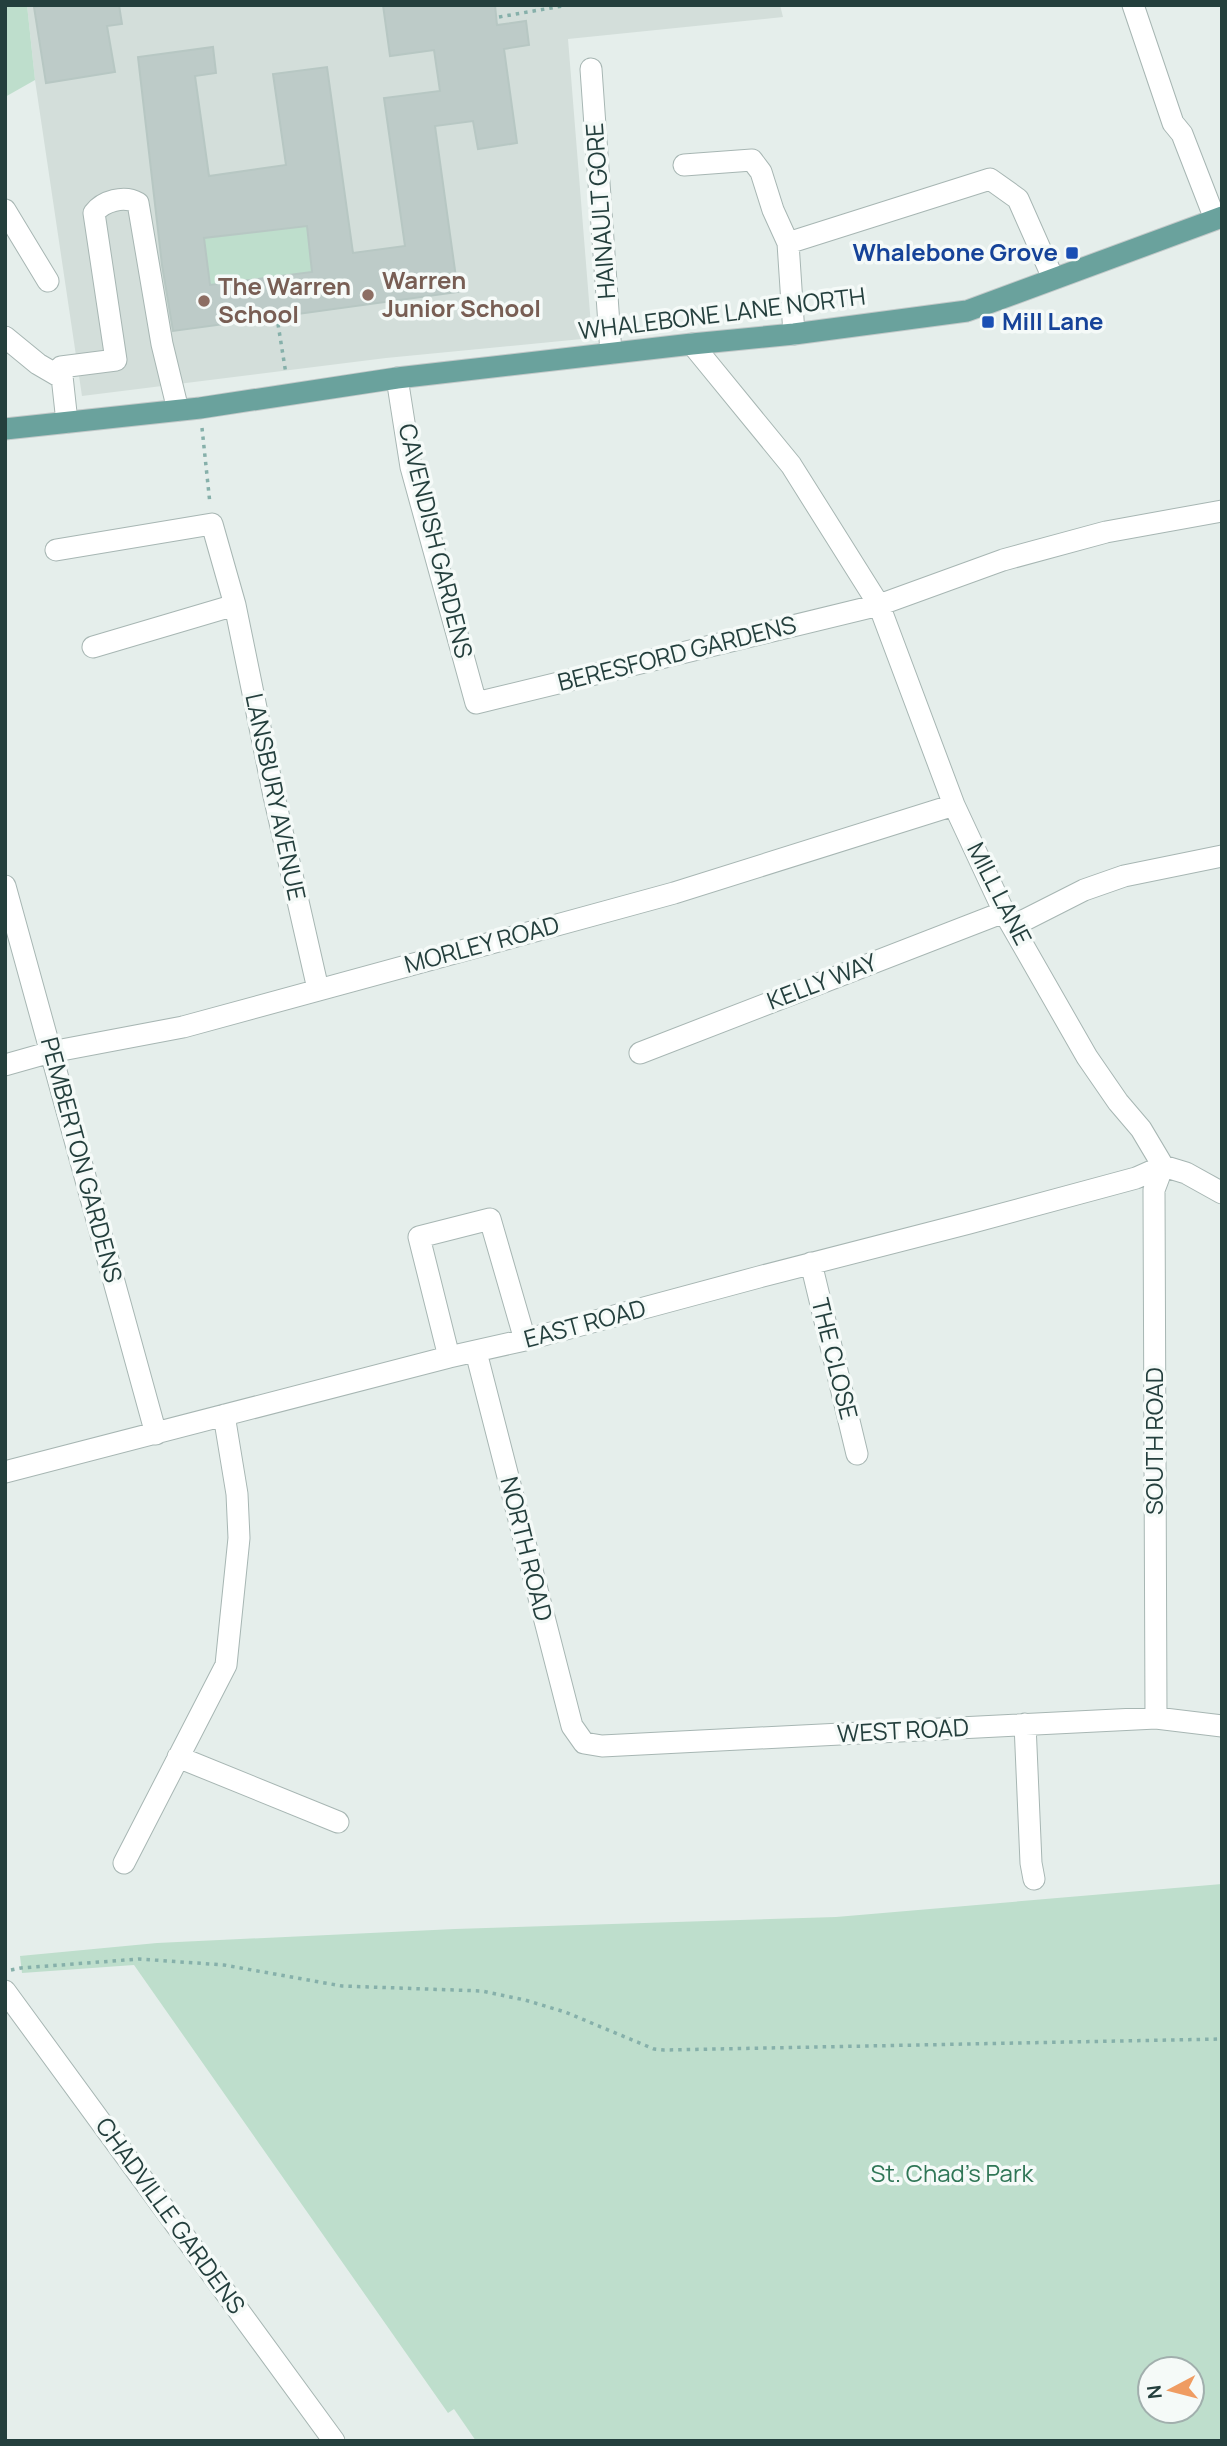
<svg xmlns="http://www.w3.org/2000/svg" width="1227" height="2446" font-family="Manrope,sans-serif">
  <rect width="100%" height="100%" fill="#e5eeeb"/>
  <path fill="#d3deda" d="M27,5H780L783,17L568,39L592,338L386,358L82,396L35,80Z"/>
  <path fill="#bedecc" fill-rule="evenodd" d="M5,5H27L35,80L5,97Z
    M307,226L312,272L210,285L204,238Z
    M1222,1884V2441H476L454,2409L448,2413L134,1965L22,1973L20,1956L157,1943L455,1929L836,1917ZM1150,2369H1192V2411H1150Z"/>
  <path fill="#bdcbc8" stroke="#b7c7c3" stroke-width="2" fill-rule="evenodd" d="M45,5H119L122,24L107,26L115,72L46,83L34,7Z
    M383,5H495L497,25L526,21L529,45L504,49L517,143L478,149L473,121L435,126L458,292L173,331L162,265L138,57L213,47L216,73L195,76L209,176L286,165L273,74L327,67L353,253L405,246L384,98L440,91L434,50L390,56ZM307,226L312,272L210,285L204,238Z"/>
  <g fill="none" stroke-linecap="round" stroke-linejoin="round">
    <g stroke="#a7b6b3" stroke-width="23">
      <path id="minor" d="M1133,5L1173,123L1182,134L1215,219
        M591,69L611,353
        M684,165L752,160L761,172L773,210L788,243L794,334
        M5,210L48,281
        M788,243L990,179L1018,199L1053,278
        M5,337L38,364L62,378
        M692,344L791,465L879,605L954,805L1004,912L1087,1057L1118,1102L1141,1129L1163,1166L1186,1173L1222,1193
        M397,378L411,467L476,703L879,605L1003,560L1106,532L1222,511
        M67,422L61,367L116,360L94,213C103,201 124,195 138,203L162,344L178,410
        M56,550L212,524L235,605L274,796L318,989
        M93,647L235,605
        M5,886L156,1434
        M1013,926L1084,890L1124,876L1222,856
        M640,1053L1004,912
        M5,1065L51,1052L183,1027L674,893L954,805
        M811,1263L857,1454
        M476,1352L572,1726L584,1743L602,1746L1156,1718L1222,1726
        M449,1357L419,1237L490,1219L525,1340
        M5,1472L449,1357L525,1340L759,1277L969,1223L1136,1178L1163,1166
        M1156,1718L1154,1190L1163,1166
        M1025,1724L1031,1863L1034,1879
        M178,1757L338,1822
        M124,1863L226,1665L239,1538L237,1494L224,1415
        M5,1991L334,2441"/>
    </g>
    <g stroke="#c2c9c9" stroke-width="23">
      <path id="major" d="M5,429L200,408L397,378L692,344L794,334L967,311L1222,217"/>
    </g>
    <path stroke="#86b0aa" stroke-width="3.5" stroke-dasharray="3.5 5" stroke-linecap="butt" d="M499,17L568,5
      M278,324L286,374
      M202,428L210,504
      M11,1970L21,1968L139,1959L224,1965L342,1986L482,1991L525,2000L565,2012L654,2049L664,2050L1222,2039"/>
    <use href="#minor" stroke="#fff" stroke-width="21"/>
    <use href="#major" stroke="#6aa29d" stroke-width="21"/>
  </g>
  <g fill="#1a4fb4" stroke="#f5faf8" stroke-width="2.5">
    <rect x="1065" y="246" width="14" height="14" rx="3.5"/>
    <rect x="981" y="315" width="14" height="14" rx="3.5"/>
  </g>
  <g fill="#8d6e63" stroke="#f5faf8" stroke-width="2.5">
    <circle cx="368" cy="295" r="7"/>
    <circle cx="204" cy="301" r="7"/>
  </g>
  <g text-anchor="middle" stroke-width="7" stroke-linejoin="round" paint-order="stroke">
    <g font-size="24" fill="#243f3d" stroke="#f5faf8">
      <text transform="translate(601 211) rotate(-94)" y="8">HAINAULT GORE</text>
      <text transform="translate(722 314) rotate(-7)" y="8">WHALEBONE LANE NORTH</text>
      <text transform="translate(435 541) rotate(76)" y="8">CAVENDISH GARDENS</text>
      <text transform="translate(677 654) rotate(-14)" y="8">BERESFORD GARDENS</text>
      <text transform="translate(275 797) rotate(78)" y="8">LANSBURY AVENUE</text>
      <text transform="translate(999 894) rotate(63)" y="8">MILL LANE</text>
      <text transform="translate(482 945) rotate(-15)" y="8">MORLEY ROAD</text>
      <text transform="translate(822 982) rotate(-21)" y="8">KELLY WAY</text>
      <text transform="translate(81 1160) rotate(75)" y="8">PEMBERTON GARDENS</text>
      <text transform="translate(585 1324) rotate(-15)" y="8">EAST ROAD</text>
      <text transform="translate(834 1359) rotate(76)" y="8">THE CLOSE</text>
      <text transform="translate(1155 1441) rotate(-90)" y="8">SOUTH ROAD</text>
      <text transform="translate(526 1549) rotate(76)" y="8">NORTH ROAD</text>
      <text transform="translate(903 1731) rotate(-3)" y="8">WEST ROAD</text>
      <text transform="translate(170 2216) rotate(54)" y="8">CHADVILLE GARDENS</text>
    </g>
    <g font-size="24" font-weight="bold" fill="#164399" stroke="#f5faf8" text-anchor="end">
      <text x="1058" y="261">Whalebone Grove</text>
      <text x="1002" y="330" text-anchor="start">Mill Lane</text>
    </g>
    <g font-size="24" font-weight="bold" fill="#785e54" stroke="#f5faf8" text-anchor="start">
      <text x="382" y="289">Warren<tspan x="382" dy="28">Junior School</tspan></text>
      <text x="218" y="295">The Warren<tspan x="218" dy="28">School</tspan></text>
    </g>
    <g font-size="24" fill="#2f7656" stroke="#f5faf8">
      <text x="952" y="2182">St. Chad's Park</text>
    </g>
  </g>
  <rect width="1227" height="2446" fill="none" stroke="#243f3d" stroke-width="14"/>
  <g transform="translate(1171 2390) rotate(263)"><circle r="33" fill="#f5faf8" stroke="#a1afad" stroke-width="2"/>
  <path d="M0-5L12 26L0 18L-12 26Z" fill="#ef9c62"/>
  <text y="-10" font-size="19" font-weight="bold" text-anchor="middle" fill="#243f3d">N</text>
  </g>
</svg>
